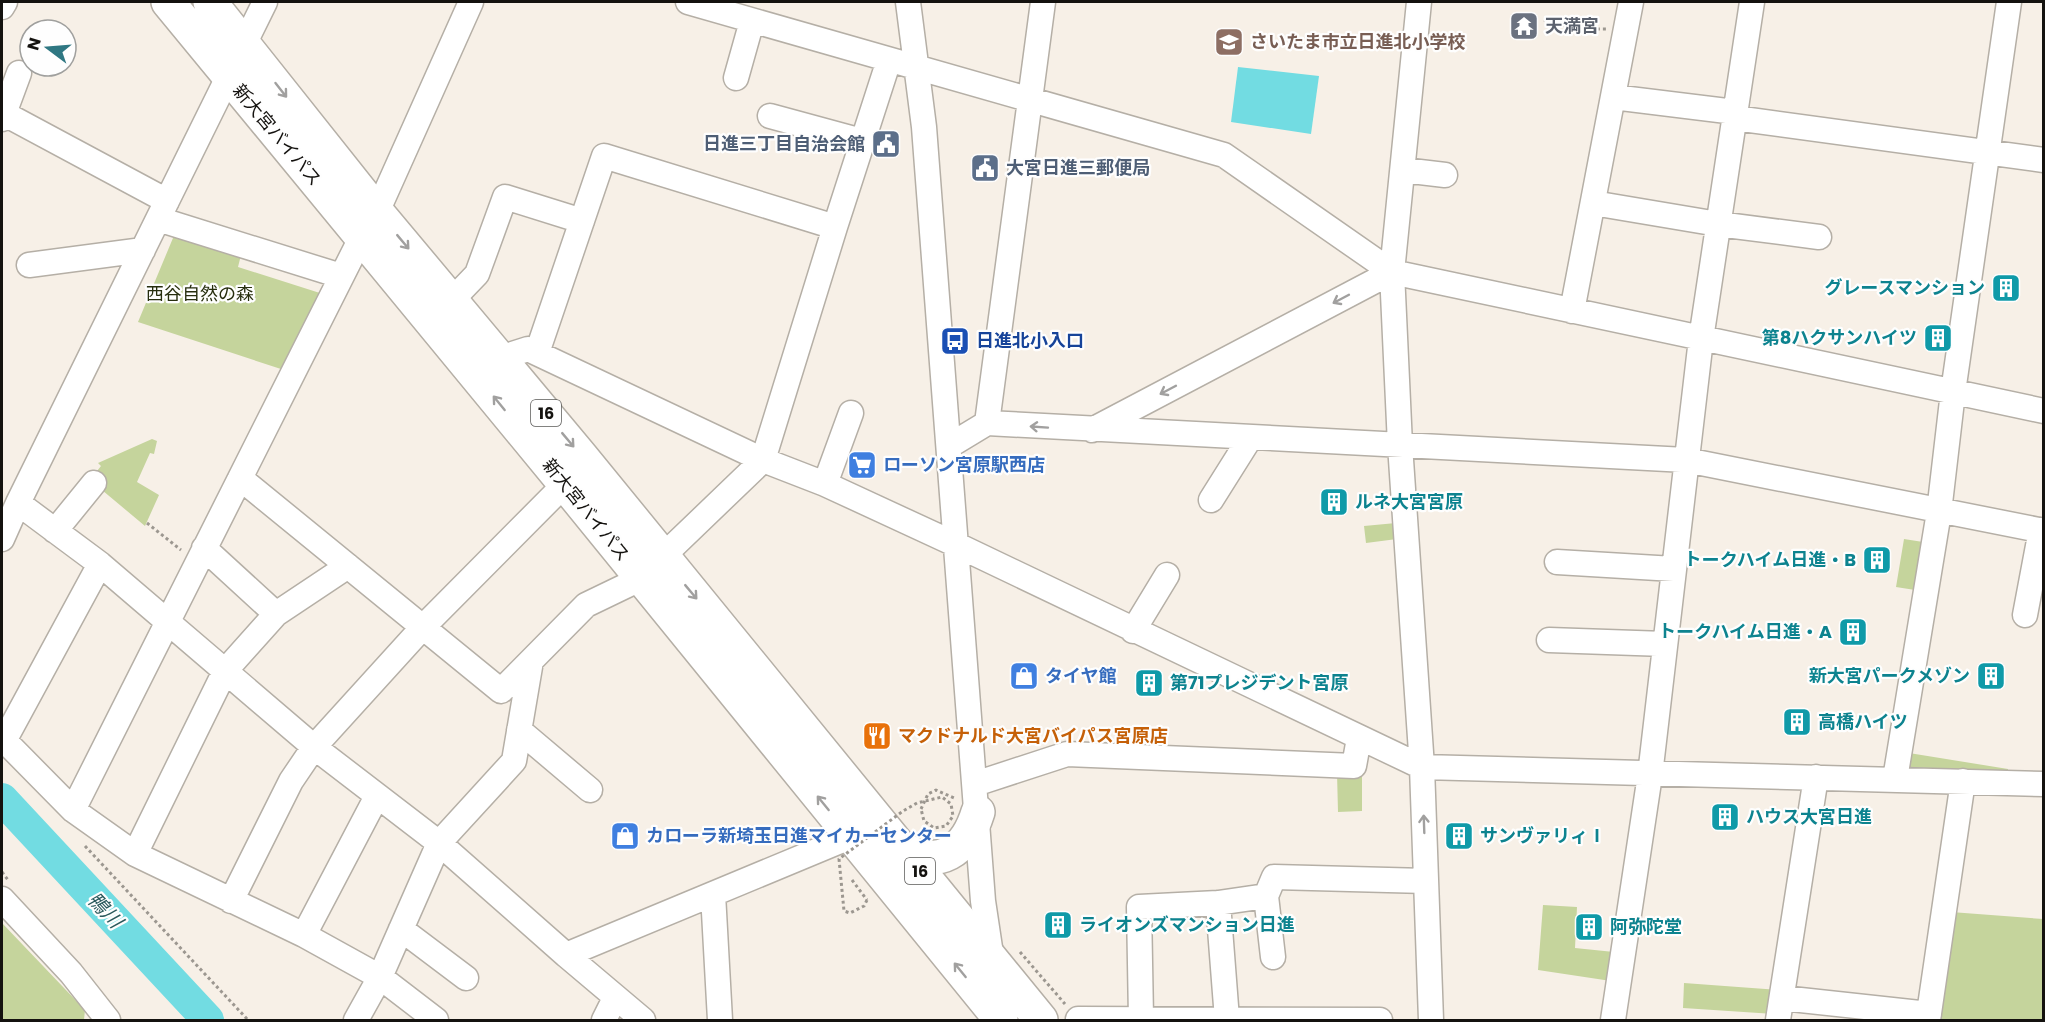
<svg xmlns="http://www.w3.org/2000/svg" width="2045" height="1022" font-family="Poppins,'Noto Sans JP',sans-serif">
  <rect width="100%" height="100%" fill="#f7f0e7"/>
  <path fill="#c5d49c" d="M178,226L243,247L238,267L323,294L284,370L138,322Z
    M152,439L157,441L154,454L150,453L137,482L159,495L145,526L90,480L101,466L98,463Z
    M1396,523L1397,539L1366,543L1364,526Z
    M1904,539L1923,542L1915,590L1896,587Z
    M1909,753L2008,769V777L1916,775L1908,766Z
    M1337,773H1362V811L1338,812Z
    M1543,905L1577,907L1575,948L1614,952L1611,981L1538,970Z
    M1951,912L2043,919V1020H1936Z
    M2,923L85,1010L84,1020H2Z
    M1684,983L1779,990L1774,1014L1683,1008Z"/>
  <path fill="#72dce2" d="M1238,67L1319,76L1311,134L1231,122Z"/>
  <g fill="none" stroke-linecap="round" stroke-linejoin="round">
    <path stroke="#72dce2" stroke-width="32" d="M2,799L208,1020"/>
    <g stroke="#b5afa6" stroke-width="27">
      <path id="minor" d="M688,2L1224,155L1392,272L2044,411
        M908,2L924,127L983,901L992,961
        M1419,2L1392,272L1400,445L1422,767L1431,1020
        M2,7L5,2
        M736,78L752,21
        M1613,97L1735,112
        M3,113L167,201
        M770,116L862,141
        M1735,118L2044,160
        M2,119L19,73
        M1403,170L1445,175
        M1593,203L1718,224L1819,237
        M377,212L471,2
        M158,219L341,276
        M29,265L143,250
        M452,300L477,274L505,197L582,221
        M1572,311L1631,2
        M537,353L604,156L835,227
        M500,358L528,349L763,460L825,484L957,545L1422,767L2044,784
        M987,423L1686,460L2044,531
        M1092,430L1392,272
        M949,446L987,423L1043,2
        M240,478L501,691L586,605L642,578
        M825,484L851,413
        M1211,500L1250,438
        M18,503L265,2
        M55,531L94,483
        M2,539L18,503L100,564L314,747L439,843L566,955
        M204,548L276,614
        M662,557L763,460L835,227L889,60
        M1557,562L1674,569
        M2025,615L2041,530
        M1133,631L1167,575
        M1549,640L1665,644
        M519,730L590,790
        M2,738L73,810L135,854L304,935L380,977L436,1020
        M4,741L100,564
        M1895,779L1939,512L1953,392L2009,2
        M975,784L1067,754L1354,766L1359,738
        M73,810L362,236
        M135,854L225,671L276,614L348,566
        M713,894L720,1020
        M1266,896L1273,957
        M2,899L71,973L108,1020
        M231,901L291,781L314,747L423,627L565,484
        M1218,903L1227,1019
        M401,929L466,978
        M304,935L377,796
        M1782,998L1929,1014
        M1141,1018L1139,907L1218,903L1266,896L1274,877L1426,881
        M1078,1019L1380,1020
        M356,1020L380,977L439,843L514,761L531,661
        M604,1020L615,998
        M643,1020L566,955L850,837
        M1613,1020L1650,775L1701,339L1752,2
        M1778,1020L1816,777
        M1928,1020L1963,781"/>
    </g>
    <g stroke="#b5afa6" stroke-width="36">
      <path id="highway" d="M168,2L565,484L1001,1020
        M210,2L377,212L581,456L1041,1020
        M900,847C939,871 966,851 978,812"/>
    </g>
    <path stroke="#9c9790" stroke-width="3" stroke-dasharray="3 3" stroke-linecap="butt" d="M1544,20L1580,29H1606
      M147,523L181,550
      M921,809L928,794L936,790L954,798
      M85,846L248,1020
      M2,872L8,880
      M852,880L867,900
      M1020,952L1065,1004"/>
    <use href="#minor" stroke="#fff" stroke-width="24"/>
    <use href="#highway" stroke="#fff" stroke-width="33"/>
    <path stroke="#9c9790" stroke-width="3" stroke-dasharray="3 3" stroke-linecap="butt" d="M867,900L864,906L850,913L844,911L839,859L903,811L917,803L942,797L951,804L953,816L946,826L934,828L924,821L921,809"/>
  </g>
  <defs><path id="oneway-shaft" d="M-6 0H5M1.5-3L5.5 0L1.5 3" fill="none" stroke-width="1.6" stroke-linecap="round" stroke-linejoin="round" transform="scale(1.5)"/></defs>
  <g stroke="#a1a09f">
    <use href="#oneway-shaft" transform="translate(281 90) rotate(52)"/>
    <use href="#oneway-shaft" transform="translate(403 242) rotate(50)"/>
    <use href="#oneway-shaft" transform="translate(1341 299) rotate(152)"/>
    <use href="#oneway-shaft" transform="translate(1168 390) rotate(152)"/>
    <use href="#oneway-shaft" transform="translate(499 403) rotate(-129)"/>
    <use href="#oneway-shaft" transform="translate(1039 427) rotate(-176)"/>
    <use href="#oneway-shaft" transform="translate(568 440) rotate(50)"/>
    <use href="#oneway-shaft" transform="translate(691 592) rotate(50)"/>
    <use href="#oneway-shaft" transform="translate(823 803) rotate(-129)"/>
    <use href="#oneway-shaft" transform="translate(1424 824) rotate(-92)"/>
    <use href="#oneway-shaft" transform="translate(960 970) rotate(-129)"/>
  </g>
  <defs>
    <g id="temple-square" transform="scale(1.5)"><rect x="-9" y="-9" width="18" height="18" rx="4" fill="#6b7280" stroke="#fefefe"/><path d="M0-6L5-2H3V0L6.5 2.5H4V6H1.5V3h-3V6H-4V2.5H-6.5L-3 0V-2H-5Z" fill="#fff"/></g>
    <g id="school-square" transform="scale(1.5)"><rect x="-9" y="-9" width="18" height="18" rx="4" fill="#8d6e63" stroke="#fefefe"/><path d="M0-5L7-2L0 1L-7-2ZM-4 1L0 2.5L4 1V4Q0 6-4 4Z" fill="#fff"/></g>
    <g id="civic-square" transform="scale(1.5)"><rect x="-9" y="-9" width="18" height="18" rx="4" fill="#5c6f8a" stroke="#fefefe"/><path d="M-.6-6.5H3V-4.5H.6V-3L4-1V1h2V6H-6V1h2V-1L-.6-3ZM-1.2 2.5V6h2.4V2.5Z" fill="#fff"/></g>
    <g id="building-square" transform="scale(1.5)"><rect x="-9" y="-9" width="18" height="18" rx="4" fill="#0f9aa8" stroke="#fefefe"/><path d="M-4-6H4V6H1V3H-1V6H-4ZM-2.5-4.3h1.7v1.8h-1.7ZM.8-4.3h1.7v1.8H.8ZM-2.5-1h1.7V.8h-1.7ZM.8-1h1.7V.8H.8Z" fill="#fff"/></g>
    <g id="bus-square" transform="scale(1.5)"><rect x="-9" y="-9" width="18" height="18" rx="4" fill="#1a4fb4" stroke="#fefefe"/><path d="M-5-6H5V4H4V6H2V4H-2V6H-4V4H-5ZM-3.5-4V0h7V-4ZM-3.5 1.2v1.5H-2V1.2ZM2 1.2v1.5H3.5V1.2Z" fill="#fff"/></g>
    <g id="supermarket-square" transform="scale(1.5)"><rect x="-9" y="-9" width="18" height="18" rx="4" fill="#3f7fe0" stroke="#fefefe"/><path d="M-6-5.5h2.5l.6 2H6L4.5 2H-2.5L-4.4-4H-6ZM-1.5 3.2a1.3 1.3 0 1 0 .1 0ZM3 3.2a1.3 1.3 0 1 0 .1 0Z" fill="#fff"/></g>
    <g id="shop-square" transform="scale(1.5)"><rect x="-9" y="-9" width="18" height="18" rx="4" fill="#3f7fe0" stroke="#fefefe"/><path d="M-5-2.5h2.3a2.7 3.5 0 0 1 5.4 0H5L5.5 6h-11ZM-1.5-2.5h3a1.5 2.3 0 0 0-3 0Z" fill="#fff"/></g>
    <g id="restaurant-square" transform="scale(1.5)"><rect x="-9" y="-9" width="18" height="18" rx="4" fill="#e8710a" stroke="#fefefe"/><path d="M-5-6h1v4h1v-4h1v4h1v-4h1v5L-1.5 .5V6h-2V.5L-5-1ZM5-6V6H3V1.5H1.5Q1.5-4 5-6Z" fill="#fff"/></g>
  </defs>
  <g fill-rule="evenodd">
    <use href="#temple-square" x="1524" y="26"/>
    <use href="#school-square" x="1229" y="42"/>
    <use href="#civic-square" x="886" y="144"/>
    <use href="#civic-square" x="985" y="168"/>
    <use href="#building-square" x="2006" y="288"/>
    <use href="#building-square" x="1938" y="338"/>
    <use href="#bus-square" x="955" y="341"/>
    <use href="#supermarket-square" x="862" y="465"/>
    <use href="#building-square" x="1334" y="502"/>
    <use href="#building-square" x="1877" y="560"/>
    <use href="#building-square" x="1853" y="632"/>
    <use href="#shop-square" x="1024" y="676"/>
    <use href="#building-square" x="1991" y="676"/>
    <use href="#building-square" x="1149" y="683"/>
    <use href="#building-square" x="1797" y="722"/>
    <use href="#restaurant-square" x="877" y="736"/>
    <use href="#building-square" x="1725" y="817"/>
    <use href="#shop-square" x="625" y="836"/>
    <use href="#building-square" x="1459" y="836"/>
    <use href="#building-square" x="1058" y="925"/>
    <use href="#building-square" x="1589" y="927"/>
  </g>
  <g text-anchor="middle" stroke-width="4.5" stroke-linejoin="round" paint-order="stroke">
    <g fill="#fefefe" stroke="#5a5957" stroke-width="1.5">
      <rect x="531" y="400" width="30" height="26" rx="4.5"/>
      <rect x="905" y="858" width="30" height="26" rx="4.5"/>
    </g>
    <g font-size="16" font-weight="bold" fill="#14120f">
      <text x="546" y="419">16</text>
      <text x="920" y="877">16</text>
    </g>
    <g font-size="18" font-weight="bold" fill="#5b616d" stroke="#fefefe" text-anchor="start">
      <text x="1545" y="32">天満宮</text>
    </g>
    <g font-size="18" font-weight="bold" fill="#785e54" stroke="#fefefe" text-anchor="start">
      <text x="1250" y="48">さいたま市立日進北小学校</text>
    </g>
    <g font-size="18" fill="#14120f" stroke="#fefefe">
      <text transform="translate(277 135) rotate(50)" y="6">新大宮バイパス</text>
      <text transform="translate(586 510) rotate(51)" y="6">新大宮バイパス</text>
    </g>
    <g font-size="18" font-weight="bold" fill="#4e5e75" stroke="#fefefe" text-anchor="end">
      <text x="865" y="150">日進三丁目自治会館</text>
      <text x="1006" y="174" text-anchor="start">大宮日進三郵便局</text>
    </g>
    <g font-size="18" font-weight="bold" fill="#0d838f" stroke="#fefefe" text-anchor="start">
      <text x="1985" y="294" text-anchor="end">グレースマンション</text>
      <text x="1917" y="344" text-anchor="end">第8ハクサンハイツ</text>
      <text x="1355" y="508">ルネ大宮宮原</text>
      <text x="1856" y="566" text-anchor="end">トークハイム日進・B</text>
      <text x="1832" y="638" text-anchor="end">トークハイム日進・A</text>
      <text x="1970" y="682" text-anchor="end">新大宮パークメゾン</text>
      <text x="1170" y="689">第71プレジデント宮原</text>
      <text x="1818" y="728">高橋ハイツ</text>
      <text x="1746" y="823">ハウス大宮日進</text>
      <text x="1480" y="842">サンヴァリィⅠ</text>
      <text x="1079" y="931">ライオンズマンション日進</text>
      <text x="1610" y="933">阿弥陀堂</text>
    </g>
    <g font-size="18" fill="#272e0e" stroke="#fefefe">
      <text x="200" y="300">西谷自然の森</text>
    </g>
    <g font-size="18" font-weight="bold" fill="#164399" stroke="#fefefe" text-anchor="start">
      <text x="976" y="347">日進北小入口</text>
    </g>
    <g font-size="18" font-weight="bold" fill="#366cbe" stroke="#fefefe" text-anchor="start">
      <text x="883" y="471">ローソン宮原駅西店</text>
      <text x="1045" y="682">タイヤ館</text>
      <text x="646" y="842">カローラ新埼玉日進マイカーセンター</text>
    </g>
    <g font-size="18" font-weight="bold" fill="#c56008" stroke="#fefefe" text-anchor="start">
      <text x="898" y="742">マクドナルド大宮バイパス宮原店</text>
    </g>
    <g font-size="20" font-style="italic" fill="#2a595c" stroke="#fefefe">
      <text transform="translate(105 910) rotate(47)" y="7">鴨川</text>
    </g>
  </g>
  <rect width="2045" height="1022" fill="none" stroke="#14120f" stroke-width="6"/>
  <g transform="translate(48 48) rotate(286)"><circle r="28" fill="#fefefe" stroke="#a0a09e" stroke-width="1.5"/>
  <path d="M0-4.5L10 22L0 15L-10 22Z" fill="#2f7782"/>
  <text y="-9" font-size="16" font-weight="bold" text-anchor="middle" fill="#14120f">N</text>
  </g>
</svg>
